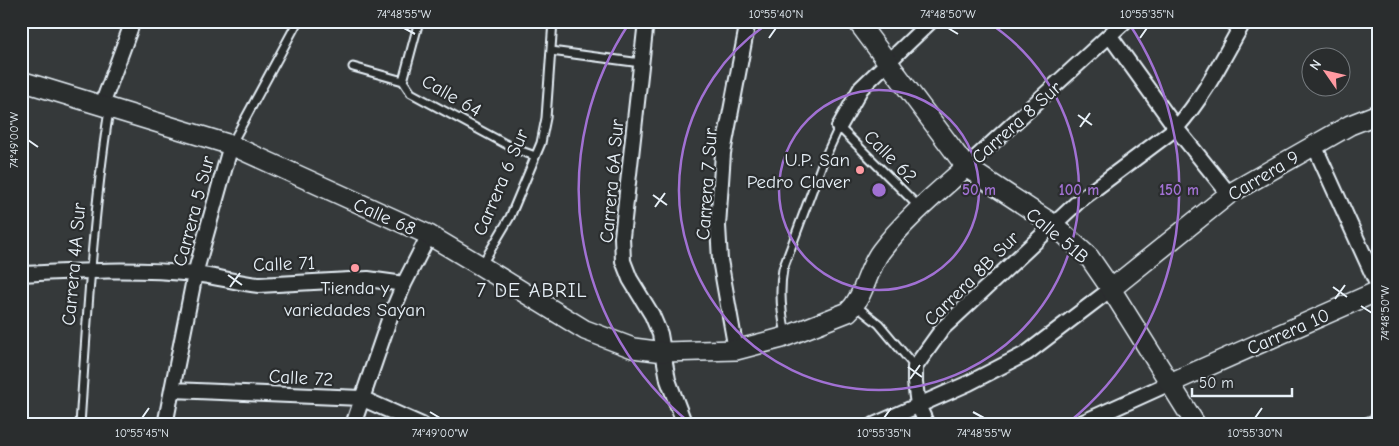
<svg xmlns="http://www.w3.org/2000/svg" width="1399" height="446" font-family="'Comic Neue',sans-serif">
  <rect width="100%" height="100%" fill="#35393a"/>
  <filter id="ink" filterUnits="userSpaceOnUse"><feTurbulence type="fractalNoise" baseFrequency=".02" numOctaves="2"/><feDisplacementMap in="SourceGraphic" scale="10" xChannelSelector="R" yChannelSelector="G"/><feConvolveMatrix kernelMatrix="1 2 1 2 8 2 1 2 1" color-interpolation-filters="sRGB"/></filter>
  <g filter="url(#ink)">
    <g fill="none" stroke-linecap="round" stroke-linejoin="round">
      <g stroke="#e8f1f8" stroke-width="11">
        <path id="lane" d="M551,51L641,63
          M353,67L403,81L411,93L513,148L535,156
          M403,81L419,21
          M231,145L298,21
          M481,266L510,217L541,143L546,118L553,21
          M855,305L879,324L915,367
          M786,334C781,312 779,291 783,269L822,164L839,127L920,208
          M80,425C87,319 93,214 109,110"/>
      </g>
      <g stroke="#e8f1f8" stroke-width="18">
        <path id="street" d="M646,21L622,237L623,261L630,279L652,315L660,334L668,380L685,425
          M1110,36L1176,128L1229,194
          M102,105L133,21
          M839,127L861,88L931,21
          M1314,145L1378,286
          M966,167L1125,21
          M21,274C79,271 137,268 194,274C216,276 237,283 259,285L368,279L404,284
          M736,350L720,260L718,226L723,153L748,21
          M173,390L361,398L422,425
          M165,425L195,274L231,145
          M353,425L390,317L404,284L429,235
          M874,425L969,383L1027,353L1111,289
          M927,425L918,405L915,382V367L943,328L1080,200L1176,128C1205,96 1223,58 1244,21
          M1077,425L1170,383
          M1368,425L1378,421"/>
      </g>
      <g stroke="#e8f1f8" stroke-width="22">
        <path id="secondary" d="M857,21L966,167L1053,224L1089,257L1111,289L1196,425
          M21,81L231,145L429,235L481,266L585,330L633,348L664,352L736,350L782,338L848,312C865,296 867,269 881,251C905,219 937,193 966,167
          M1111,289L1229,194L1350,125L1378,114
          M1170,383L1378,291"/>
      </g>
      <use href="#lane" stroke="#2a2d2e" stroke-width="7"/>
      <use href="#street" stroke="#2a2d2e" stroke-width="14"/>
      <use href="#secondary" stroke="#2a2d2e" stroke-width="19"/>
    </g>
  </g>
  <path fill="none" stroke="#e8f1f8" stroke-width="2" d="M404,28L415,34M948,28L958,34M769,38L776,28M1140,38L1147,28M1078,115L1092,125M1080,127L1090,113M28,140L38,147M653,195L667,205M655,207L665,193M228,275L242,285M230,287L240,273M1333,287L1347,297M1335,299L1345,285M1361,306L1372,313M908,367L922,377M910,379L920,365M430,412L440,418M973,412L984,418M142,418L149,408M884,418L891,408M1255,418L1262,408"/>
  <g fill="none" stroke="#a171d3" stroke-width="2.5">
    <circle cx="879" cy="190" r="100"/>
    <path d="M986 21A200 200 0 1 1 772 21"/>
    <path d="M690 423A300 300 0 0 1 630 22M1128 22A300 300 0 0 1 1068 423"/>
  </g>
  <g fill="#ff9aa2" stroke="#2a2d2e" stroke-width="2">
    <circle cx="860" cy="170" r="5"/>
    <circle cx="355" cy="268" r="5"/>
  </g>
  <g text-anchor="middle" stroke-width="4.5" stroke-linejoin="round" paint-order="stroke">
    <g font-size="19" fill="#e8f1f8" stroke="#2a2d2e">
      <text transform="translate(452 95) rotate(30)" y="7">Calle 64</text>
      <text transform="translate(1016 122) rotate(-42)" y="7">Carrera 8 Sur</text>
      <text transform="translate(891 156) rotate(45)" y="7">Calle 62</text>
      <text transform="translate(1263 175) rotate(-31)" y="7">Carrera 9</text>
      <text transform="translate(611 181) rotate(-85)" y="7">Carrera 6A Sur</text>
      <text transform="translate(500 182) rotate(-67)" y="7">Carrera 6 Sur</text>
      <text transform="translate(706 184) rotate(-86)" y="7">Carrera 7 Sur</text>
      <text transform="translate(193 211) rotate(-75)" y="7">Carrera 5 Sur</text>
      <text transform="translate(385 216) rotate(24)" y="7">Calle 68</text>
      <text transform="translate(1058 235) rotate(40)" y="7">Calle 51B</text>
      <text transform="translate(284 263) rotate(-2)" y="7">Calle 71</text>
      <text transform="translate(73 264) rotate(-85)" y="7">Carrera 4A Sur</text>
      <text transform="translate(971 278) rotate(-45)" y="7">Carrera 8B Sur</text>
      <text transform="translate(1288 331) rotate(-24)" y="7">Carrera 10</text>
      <text transform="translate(301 377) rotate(3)" y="7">Calle 72</text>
    </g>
    <g font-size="19" fill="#e8f1f8" stroke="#2a2d2e" text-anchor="end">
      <text x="850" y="166">U.P. San<tspan x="850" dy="22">Pedro Claver</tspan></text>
      <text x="355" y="294" text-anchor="middle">Tienda y<tspan x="355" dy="22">variedades Sayan</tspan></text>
    </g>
    <g font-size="20" letter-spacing="1" fill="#e8f1f8" stroke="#2a2d2e">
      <text x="532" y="297">7 DE ABRIL</text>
    </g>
  </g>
  <circle cx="879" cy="190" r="8" fill="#a171d3" stroke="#2a2d2e" stroke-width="2.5"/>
  <g font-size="15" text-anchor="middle" font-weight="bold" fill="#a171d3" stroke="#2a2d2e" stroke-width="4.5" stroke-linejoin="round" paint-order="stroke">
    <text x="979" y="195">50 m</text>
    <text x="1079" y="195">100 m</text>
    <text x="1179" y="195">150 m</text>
  </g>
  <rect width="1399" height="446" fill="none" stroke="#2a2d2e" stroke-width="55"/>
  <g transform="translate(1326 72) rotate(304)"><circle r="24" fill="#2a2d2e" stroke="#767b7f"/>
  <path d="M0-4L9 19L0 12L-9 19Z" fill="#ff9aa2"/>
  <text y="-8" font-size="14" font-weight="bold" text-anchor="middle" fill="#e8f1f8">N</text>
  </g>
  <path d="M1192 388v8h100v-8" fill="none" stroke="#e8f1f8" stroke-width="2.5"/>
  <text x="1199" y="388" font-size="15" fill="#e8f1f8" stroke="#2a2d2e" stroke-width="4" paint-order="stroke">50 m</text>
  <rect x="28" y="28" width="1344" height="390" fill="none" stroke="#e8f1f8" stroke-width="2"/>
  <g font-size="12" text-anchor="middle" fill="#e8f1f8">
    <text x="404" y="18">74°48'55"W</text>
    <text x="776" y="18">10°55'40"N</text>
    <text x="948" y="18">74°48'50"W</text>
    <text x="1147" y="18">10°55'35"N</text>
    <text transform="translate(14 140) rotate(-90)" y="4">74°49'00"W</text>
    <text transform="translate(1385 313) rotate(-90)" y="4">74°48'50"W</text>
    <text x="142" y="437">10°55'45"N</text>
    <text x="440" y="437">74°49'00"W</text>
    <text x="884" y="437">10°55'35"N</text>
    <text x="984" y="437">74°48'55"W</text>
    <text x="1255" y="437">10°55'30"N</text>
  </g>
</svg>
